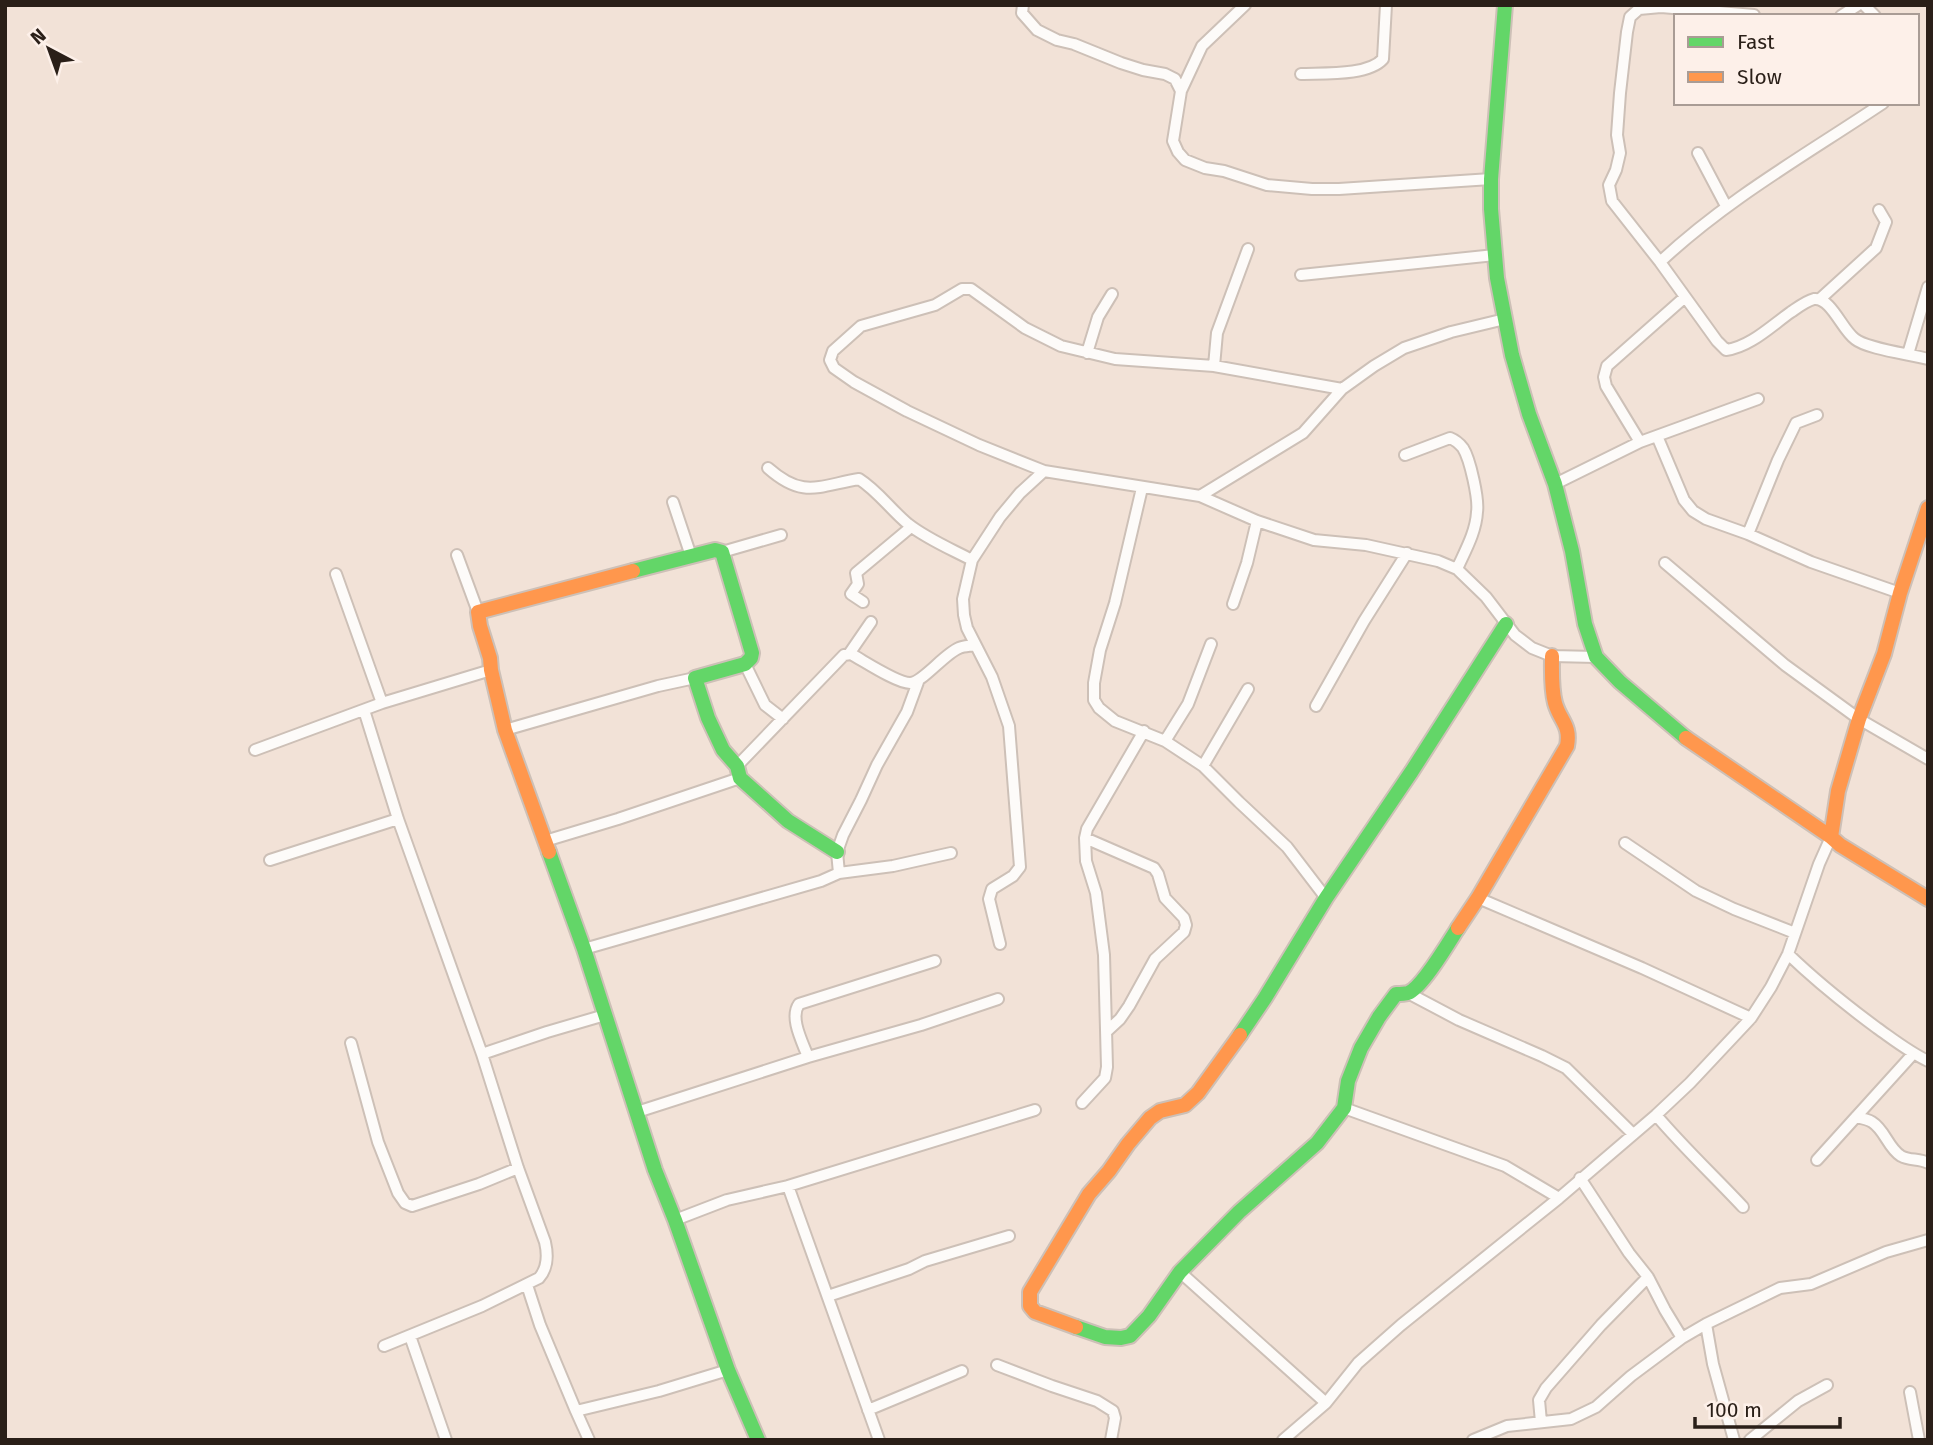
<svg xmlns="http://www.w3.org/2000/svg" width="1933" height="1445" font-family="'Fira Sans',sans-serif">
  <rect width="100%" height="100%" fill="#f2e2d7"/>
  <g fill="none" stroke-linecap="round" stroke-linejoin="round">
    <g stroke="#cdc0b7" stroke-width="14">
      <path id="street" d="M1023,5L1022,13L1037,30L1057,40L1074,44L1121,63L1143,70L1165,74L1175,79L1181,91L1173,141L1178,152L1185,160L1205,168L1224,171L1267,185L1312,189H1339L1491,179
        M1864,5L1875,16
        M1754,15L1661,7L1639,9L1630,17L1627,32L1620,93L1617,135L1620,153L1616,170L1609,185L1612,201L1660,262L1717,341L1726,350C1750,347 1771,326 1791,312C1797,308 1806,301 1814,299C1831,297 1842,330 1855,339C1867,349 1910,354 1928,359
        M1841,16L1858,5
        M1301,74C1323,73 1368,76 1383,59L1386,5
        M1181,91L1202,46L1245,5
        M1698,153L1726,206
        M1660,262C1727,199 1807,154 1883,103
        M1301,275L1495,255
        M1820,299L1876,248L1886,222L1879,210
        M1087,353L1098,317L1112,294
        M1908,354L1928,287
        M1214,366L1217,333L1248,249
        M1342,389L1214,366L1115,359L1061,346L1025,328L971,289H962L935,305L861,326L833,351L830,360L834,368L854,382L907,411L979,445L1044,471L1200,496L1257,521L1314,540L1366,545L1438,561L1457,569L1486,597L1515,635L1532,648L1552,656L1596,657
        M1657,436L1684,500L1693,511L1706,519L1748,534L1811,562L1900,593
        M1640,442L1606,386L1604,377L1607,366L1685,297
        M1405,455L1450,438C1455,440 1459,443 1463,448C1470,459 1479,499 1477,512C1476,532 1465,551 1457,569
        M768,468C803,499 818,486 859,479C878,491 890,509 908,524C927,539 951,549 972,560
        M1555,484L1640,442L1758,399
        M1142,488L1115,603L1100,650L1094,683V700L1099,708L1115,721L1165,741L1203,766L1239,802L1287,847L1326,898
        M1200,496L1303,433L1342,389L1374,366L1404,348L1451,332L1505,319
        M673,502L691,556
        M1748,534L1778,460L1796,423L1817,415
        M722,552L781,535
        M457,555L478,612
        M1665,563L1785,665L1859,719L1928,759
        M336,574L382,703
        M863,602L851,594L858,584L856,573L911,527
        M1233,604L1247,563L1257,521
        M849,654L871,622
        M745,664L765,705L783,719
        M1316,706L1364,621L1407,553
        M364,710L398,819L482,1054L518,1168L545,1242C548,1255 548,1268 539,1278L482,1306L384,1346
        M505,730L658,686L695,678
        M1165,741L1188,704L1211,644
        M255,750L382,703L491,670
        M737,766L844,655L851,654C864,661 897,683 910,683C922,683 944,654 959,648C963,646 970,646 975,645
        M1203,766L1248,689
        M1085,838L1154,868L1158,874L1165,898L1184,918L1186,925L1184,932L1155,959L1129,1006L1120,1019L1107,1031
        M545,841L618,819L740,778
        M1625,843L1696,891L1734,909L1795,933
        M270,860L398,819
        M839,873L893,866L951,853
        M1478,898L1642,968L1751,1018
        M1000,944L989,899L992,889L1013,876L1020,867L1009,726L992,677L967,628L964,615L963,599L972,560L1000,517L1020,493L1044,471
        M584,949L821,881L839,873L837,852L843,835L861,800L877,765L907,712L918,682
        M1788,954C1816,981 1846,1005 1877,1028C1894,1040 1909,1052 1928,1061
        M1408,993L1459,1020L1542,1056L1566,1068L1633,1134
        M351,1043L378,1142L398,1193L405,1203L412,1206L479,1184L518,1168
        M482,1054L547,1032L605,1015
        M808,1057C803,1043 789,1018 799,1004L935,961
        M1082,1103L1105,1078L1107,1067L1104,955L1096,893L1086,861L1085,838L1087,829L1144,731
        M1344,1108L1505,1166L1559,1198
        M637,1112L808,1057L921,1025L998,999
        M1656,1115C1683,1147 1714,1176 1743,1207
        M1856,1117C1861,1118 1867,1119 1872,1122C1885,1130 1888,1148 1901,1156C1910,1161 1919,1158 1928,1163
        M1817,1160L1913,1054
        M1580,1178L1629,1253L1648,1277L1665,1310L1682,1338
        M788,1186L879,1440
        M675,1220L727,1200L788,1186L1035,1110
        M1180,1272L1326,1403
        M527,1285L540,1325L576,1411L659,1391L728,1370
        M828,1296L909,1269L925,1261L1009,1236
        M1706,1324L1713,1364L1734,1440
        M410,1336L446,1440
        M997,1365L1052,1386L1097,1401L1113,1411L1115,1418L1111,1440
        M1910,1392L1919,1440
        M868,1410L962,1371
        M576,1411L589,1440
        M1541,1422L1539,1400L1546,1388L1601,1325L1648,1277
        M1283,1440L1326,1403L1358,1363L1401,1325L1559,1198L1656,1115L1690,1083L1751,1018L1771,987L1788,954L1819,864L1831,837
        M1473,1440L1507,1426L1571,1419L1596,1407L1631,1376L1682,1338L1706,1324L1780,1288L1811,1284L1886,1252L1928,1240
        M1750,1440L1798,1401L1827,1385"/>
    </g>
    <g stroke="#cdc0b7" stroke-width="18">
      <path id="fast" d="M1505,5L1491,179V209L1497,278L1512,355L1529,414L1555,484L1572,551L1585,624L1596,657L1620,682L1686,738
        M633,571L715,550L722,552L752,653L751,658L745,664L695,678L708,718L723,750L737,766L740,778L788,821L837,852
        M549,852L584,949L655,1170L675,1220L728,1370L758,1440
        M1240,1035L1265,998L1326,898L1412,771L1506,624
        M1076,1327L1105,1337L1121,1338L1130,1336L1149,1316L1180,1272L1239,1212L1317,1143L1344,1108L1348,1081L1361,1048L1379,1017L1396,994C1400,994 1404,994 1408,993C1422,988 1449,942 1458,928"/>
    </g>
    <g stroke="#cdc0b7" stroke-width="18">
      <path id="slow" d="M1686,738L1831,837L1840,845L1928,899
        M1831,837L1838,791L1859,719L1884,654L1900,593L1928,508
        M549,852L505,730L491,670L490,658L480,626L478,612L633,571
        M1458,928L1478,898L1567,746C1571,725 1560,721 1555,703C1551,688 1552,671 1552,656
        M1076,1327L1035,1312L1030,1306V1292L1089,1194L1109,1171L1128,1144L1150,1118L1160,1111L1185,1105L1198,1093L1240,1035"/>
    </g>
    <use href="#street" stroke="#fdfbf9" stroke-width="10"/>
    <use href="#fast" stroke="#63d668" stroke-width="14"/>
    <use href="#slow" stroke="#ff974d" stroke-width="14"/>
  </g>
  <rect width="1933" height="1445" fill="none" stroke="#2a1f18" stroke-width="14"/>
  <rect x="1674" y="14" width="245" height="91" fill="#fdf0e9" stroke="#a99c95" stroke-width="2"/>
  <rect x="1688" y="37" width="35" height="10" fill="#63d668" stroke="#a99c95" stroke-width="2"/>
  <text x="1737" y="49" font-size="21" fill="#2a1f18">Fast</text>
  <rect x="1688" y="72" width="35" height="10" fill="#ff974d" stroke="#a99c95" stroke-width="2"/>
  <text x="1737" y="84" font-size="21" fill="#2a1f18">Slow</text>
  <g transform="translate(49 49) rotate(319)" stroke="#fdf0e9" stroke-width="5" paint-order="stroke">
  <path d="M0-5L12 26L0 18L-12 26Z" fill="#2a1f18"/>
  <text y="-10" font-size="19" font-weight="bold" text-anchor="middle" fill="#2a1f18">N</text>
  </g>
  <path d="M1695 1417v10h145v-10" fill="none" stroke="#2a1f18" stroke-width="3.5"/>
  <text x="1706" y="1417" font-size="21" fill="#2a1f18" stroke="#fdf0e9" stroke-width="5" paint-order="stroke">100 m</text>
</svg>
